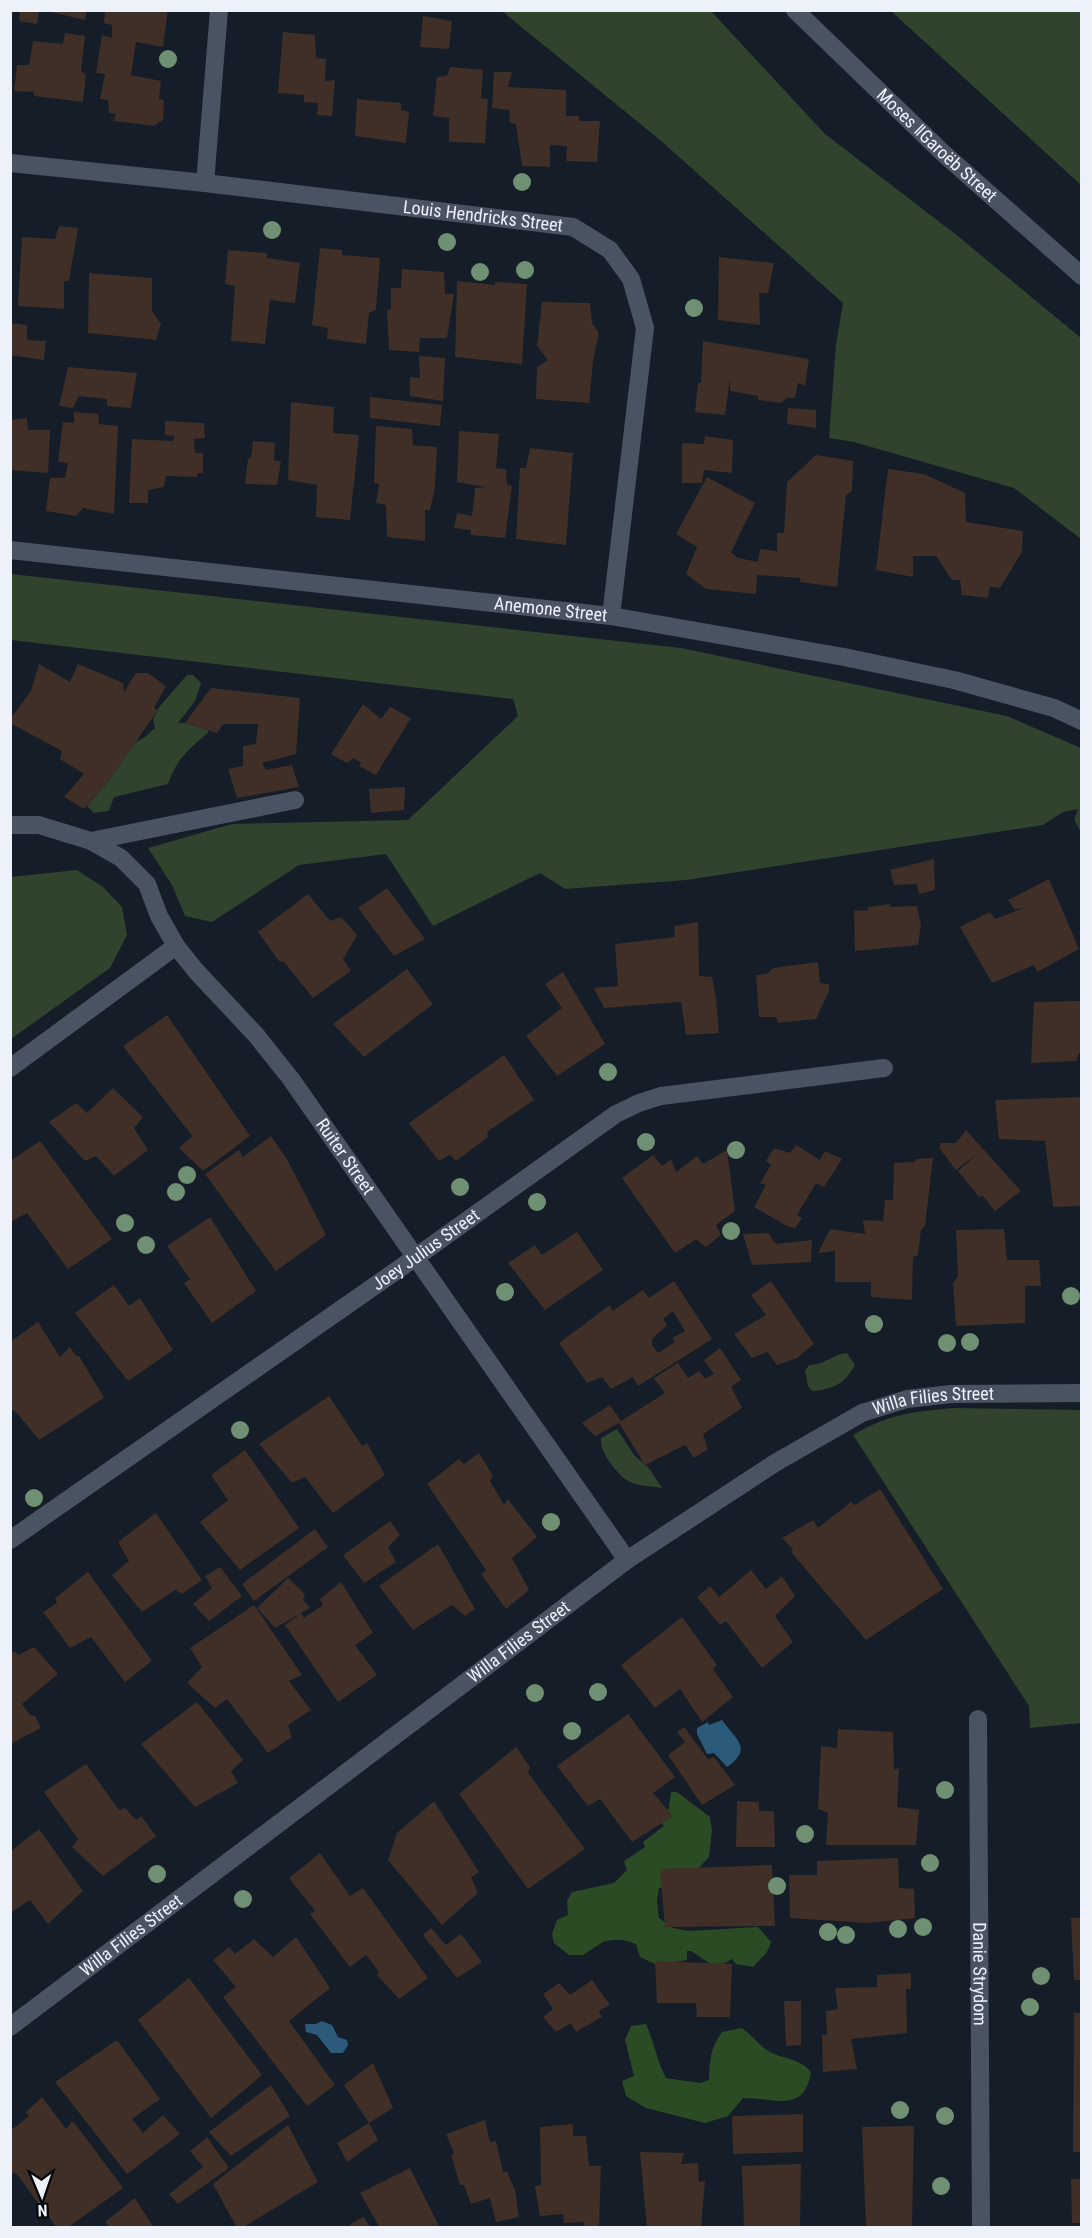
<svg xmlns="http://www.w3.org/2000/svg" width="1092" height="2238" font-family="'Roboto Condensed',sans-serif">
  <rect width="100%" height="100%" fill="#151d29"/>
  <path fill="#30432c" d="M502,11H711L825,134L959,237L1081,338V539L1014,488L854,442L829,438L836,344L843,303L660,140Z
    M891,11H1081V185Z
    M11,574L681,648L1007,716L1081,748V832L1074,819L1078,809L1063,812L1043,825L686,880L565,889L540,873L433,926L386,854L299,865L212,922L185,916L172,885L148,848L232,824L408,820L518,716L513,699L11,640Z
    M187,675H193L201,683L195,701L178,723H185L208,730V733C188,750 177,758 168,784L114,797L109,811L94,813L87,806L108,782L133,744L145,737L155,728L153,719L160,706Z
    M77,870L103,887L122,907L127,935L110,968L11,1039V877Z
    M847,1353L855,1365C846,1383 832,1390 812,1391L808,1386L805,1371L809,1365C828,1364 830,1355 847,1353Z
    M953,1408L1081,1410V1723L1030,1728L1029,1706L853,1435C889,1414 912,1412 953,1408Z
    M617,1429L634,1455L649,1468L662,1488C650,1486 634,1486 625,1479C615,1471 599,1451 601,1438Z"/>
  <path fill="#2b4b24" d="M671,1792H677L710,1817L712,1831L709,1857L687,1881L672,1887L659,1888L657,1901L659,1918L673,1928L688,1931L758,1927L771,1942L767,1952L753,1967L736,1964L732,1959C712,1971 708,1961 691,1951H687V1960L657,1965L640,1957L636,1944L623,1940H612L603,1942L583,1955H569L554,1943L552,1934L557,1920L568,1915L567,1901L572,1892L614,1883L627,1870L624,1861L645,1847L643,1842L664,1826L660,1821L669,1808Z
    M646,2024C654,2042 657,2061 666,2078L700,2083L709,2080C710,2059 710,2049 722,2032L742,2028C750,2034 756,2041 764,2048C779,2060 798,2056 811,2072C804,2114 776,2098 743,2098L728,2116L705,2123L646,2108L626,2096L622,2081L634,2076L625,2040L631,2026Z"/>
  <path fill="#2b5a7a" d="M722,1720C737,1741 753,1748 727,1767L714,1753L707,1754L697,1734V1728L708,1722L709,1725Z
    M322,2021L332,2025L338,2037L347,2040L348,2045L343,2053H331L317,2035L306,2032L305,2024H316Z"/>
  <path fill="#3f2f27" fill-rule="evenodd" d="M20,10H39L37,24L19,21Z
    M43,10H87L85,20Z
    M105,10H168L163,47L136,42L131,75L161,81L159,99L164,100L163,120L154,126L114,121L116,114L109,113L108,100L100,99L105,74L96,73L102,35L112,38V25L104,23Z
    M423,16L452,21L449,49L420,47Z
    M283,32L315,35L316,58L326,59L325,81L335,80L332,116L317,115L318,103L304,102V95L278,93Z
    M65,33L85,36L81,71L86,75L83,102L34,96V92L14,91L17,65H29L33,41L63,44Z
    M450,67L483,70L481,98L488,99L485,143L449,142V118L433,116L437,77L447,76Z
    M494,72H512L508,87L566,90V116H579V121H600L597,162L566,161L567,146L550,145V167L522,166L516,124L510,123L509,110L492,108Z
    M357,99L401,103V110L409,112L406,143L355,136Z
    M59,226L78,228L69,281H64V309L18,306L22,237L55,239Z
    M320,248L342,250V255L380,258L376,310L369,313L366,344L327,339L328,328L312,325Z
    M228,250L267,253V258L300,263L295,303L270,300L265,344L231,341L235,286L225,284Z
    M719,257L774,263L768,293H759L760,325L718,320Z
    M402,269L444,272L445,294H454L447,338H420L419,352L389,350L387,310L391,309V288H401Z
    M89,273L152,278V311L161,324L156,340L88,333Z
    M457,281L495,285V282L527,284L522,364L455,357Z
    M542,302L590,303L592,323L599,333L593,361L589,403L536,399L537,367L548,360L537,346Z
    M10,323L27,325V340L46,341L44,360L10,355Z
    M703,341L809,359L805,386L798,383L795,398H787L781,403L758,400V396L730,391V378L725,415L695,412L698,383H701Z
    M419,356L445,358L443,401L410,396V377L420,378Z
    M68,367L137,373L131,408L107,406V399L79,396L73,408L59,406Z
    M370,397L442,405L440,426L370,418Z
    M291,402L334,407L333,433L359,435L350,520L316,517L317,485L288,480Z
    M788,408L816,410V428L787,424Z
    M74,412L98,414L99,424L118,426L114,514L83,508L76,516L46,511L50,478H65L68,463L58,462L63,422L74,423Z
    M27,418L28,430H50L48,473L10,470V420Z
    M165,421L204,423L205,438L194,439L195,453H203V473H198L197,477L166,476L164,487L148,490V503H129L132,439L173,441L175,436L165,435Z
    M376,426L412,429L413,445L437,447L435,487L430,510H425V541L387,537L386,505L376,503L379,484L374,483Z
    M459,431L499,434L496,468L506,469L507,485L512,486L505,538L471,535V530L454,528L457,513L472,516L475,488L486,487L457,482Z
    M705,436L733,440L732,473L704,470L702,483H682V443L704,444Z
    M253,441L275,443L274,460L281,462L277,485L245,484L248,459L251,458Z
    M530,448L573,453L566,545L516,539L520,468H526Z
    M816,455L853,461L852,491L846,495L837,587L800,582V578L757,575L756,594L706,589L686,574L697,547L676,534L707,477L755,503L731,552L738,558L758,562L760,549L777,551V533H784L787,482Z
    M888,469L924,474L965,493L966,522L1023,531L1022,552L1000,588L990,587L988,598L962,595L960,580H952L936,556H913V577L876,570Z
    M39,664L70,682L78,664L123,683L124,692L136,673H148L166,686L154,708L158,710L108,782L84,809L64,797L84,774L60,759L62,751L10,723V719L31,691Z
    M211,688L300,698L296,754L262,763L266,770L292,765L299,787L237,798L228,769L243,766V746L256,744L258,724H223L217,733L185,723Z
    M363,704L381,719L390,707L411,718L376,775L359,766L361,763L354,758L347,763L331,754Z
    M405,787L404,810L371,813L369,789Z
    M934,859L935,890L919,894L917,884L894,885L890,870Z
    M1049,879L1079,949L1037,972L1034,965L992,983L960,927L990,912L995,919L1024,908L1014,909L1008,900Z
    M387,888L425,939L394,956L358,908Z
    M308,894L330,921L341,917L357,935L343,959L351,971L313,998L284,962L279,961L258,932Z
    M890,904L891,907L917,906L921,925L918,945L855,951L854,911L868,910V907Z
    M698,922L699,976L712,977L716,998L719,1033L686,1035L681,1002L604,1008L594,988L618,986L615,944L675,937L674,926Z
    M818,962L820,983L829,984V991L816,1019L778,1023L776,1017H759L756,975L767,974L773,968Z
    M407,969L433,1004L364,1057L333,1024Z
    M563,972L605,1044L557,1076L526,1036L562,1008L545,984Z
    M1082,1001V1053H1079L1076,1061L1031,1063L1034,1002Z
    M167,1015L250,1136L203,1171L179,1148L192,1136L123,1046Z
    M504,1055L534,1100L487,1132L488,1137L456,1161L450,1155L439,1161L409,1123Z
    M113,1088L143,1117L134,1128L148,1150L114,1176L96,1156L85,1161L49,1122L76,1103L87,1113Z
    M1082,1097V1206L1053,1207L1045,1141L999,1139L995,1100Z
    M966,1130L1021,1191L995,1211L983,1196L979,1197L958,1171L977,1154L956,1170L940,1149V1143H956Z
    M271,1136L288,1161L326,1235L276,1271L205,1174L239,1150L243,1157Z
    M40,1141L112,1239L68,1269L27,1213L12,1221L10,1220V1161Z
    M796,1145L820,1160L825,1151L842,1159L824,1187L816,1183L797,1215L802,1218L795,1228L787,1226L754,1207L766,1185L760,1183L771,1165L766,1161L774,1148L790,1153Z
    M727,1150L735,1211L716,1225L721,1235L706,1247L696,1239L675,1253L622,1178L653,1155L662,1166L671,1159L676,1172L697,1156L703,1164Z
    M933,1158L925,1226L921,1230L918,1255L913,1257L912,1300L871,1297V1282H835V1251L818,1253L830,1229L865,1234L863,1220L883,1221L885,1200H893L894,1163L915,1162L916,1159Z
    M210,1217L256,1291L212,1323L184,1283L190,1279L167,1246Z
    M1004,1229L1007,1260H1039L1041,1286H1025V1323L956,1326L953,1283L958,1276L956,1230Z
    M577,1232L603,1270L545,1310L508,1263L535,1245L542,1255Z
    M768,1233L776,1244L812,1240L811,1262L752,1265L743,1234Z
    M674,1281L712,1339L638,1386L633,1377L611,1389L602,1377L587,1383L559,1343L610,1305L612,1311L643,1290L649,1298ZM673,1311L685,1331L672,1338L675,1342L658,1353L652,1345V1339L667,1325L663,1319Z
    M771,1281L814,1344L797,1358L777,1365L768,1352L752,1358L734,1334L766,1315L751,1295Z
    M114,1285L129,1306L140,1298L173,1350L128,1381L75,1313Z
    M38,1322L60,1357L70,1347L76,1356H79L104,1398L39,1440L17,1413L10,1409V1342Z
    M720,1348L741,1380L731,1387L742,1408L703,1434L708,1449L694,1458L685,1445L645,1465L619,1423L595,1436L582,1423L610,1405L621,1421L665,1393L654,1378L678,1363L688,1378L699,1371L705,1379L714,1374L704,1360Z
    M329,1396L362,1446L367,1443L385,1475L333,1513L305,1477L292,1483L259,1444Z
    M245,1450L299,1528L240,1570L200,1522L228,1500L211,1475Z
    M479,1453L493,1476L490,1481L504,1505L508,1499L537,1537L512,1558L529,1590L506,1609L481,1574L486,1570L427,1484L459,1459L464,1464Z
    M880,1489L943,1589L866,1640L791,1552L793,1549L782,1538L813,1520L818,1528L851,1502L855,1505Z
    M156,1513L202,1580L182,1594L175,1590L142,1612L112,1575L129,1561L118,1542Z
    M390,1521L400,1535L388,1547L396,1562L364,1583L343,1555Z
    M315,1529L328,1547L254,1601L242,1584Z
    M438,1544L475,1609L465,1616L452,1605L413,1630L379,1586Z
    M220,1567L242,1596L209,1621L193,1604L212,1588L205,1576Z
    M751,1570L766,1589L782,1576L795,1596L775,1616L793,1642L762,1668L726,1621L720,1625L697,1597L710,1586L719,1597Z
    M88,1572L152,1661L125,1682L91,1637L70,1648L43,1612L57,1603L55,1598Z
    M288,1578L305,1594L303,1600L310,1608L275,1628L257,1608Z
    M341,1582L373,1633L355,1645L377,1675L338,1702L285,1625L301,1613L304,1618L323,1605L320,1599Z
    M254,1605L302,1675L289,1681L311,1710L288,1725L292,1737L268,1753L227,1699L215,1708L187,1683L202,1667L190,1648Z
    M682,1617L717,1665L713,1669L733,1697L702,1722L680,1689L655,1708L621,1665Z
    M34,1647L58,1674L22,1704L31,1716H35L41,1728L10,1744V1653L15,1651L18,1655Z
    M197,1702L243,1760L231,1771L238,1783L195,1807L141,1744Z
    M628,1714L675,1777L653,1793L673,1816L632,1842L600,1799L588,1806L557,1766Z
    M684,1727L708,1759L714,1757L735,1785L702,1805L668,1755L685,1742L677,1732Z
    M838,1729L893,1732L894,1770L899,1768L897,1807L919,1810L916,1845H826L828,1813L818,1809L821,1746L837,1748Z
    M516,1747L530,1767L528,1773L585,1849L528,1889L459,1794Z
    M86,1764L119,1810L125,1808L136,1820L141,1816L156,1836L103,1876L72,1847L78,1839L44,1792Z
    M434,1801L479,1872L471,1877L478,1893L442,1925L388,1860L397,1833Z
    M737,1801L759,1802V1811H774L775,1847H736Z
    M39,1829L83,1891L48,1924L30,1900L10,1913V1852Z
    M320,1853L350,1896L363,1888L428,1978L399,1999L377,1975L379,1972L366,1955L350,1967L310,1914L315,1911L289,1878Z
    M898,1858L899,1888L914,1889L915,1918L868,1923L790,1918L789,1875H817V1861Z
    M772,1865L775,1926L665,1927L660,1869Z
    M1071,1918H1082V1980H1074Z
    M431,1928L446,1945L461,1934L482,1962L457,1978L423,1935Z
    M296,1937L330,1988L289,2021L335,2085L307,2106L223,1997L236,1987L213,1960L229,1947L235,1954L254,1939L273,1957Z
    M655,1961L732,1964L730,2017H697L696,2003H657Z
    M911,1973V1989H906L907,2033L851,2039L857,2069L823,2072L822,2035H827L826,2011L838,2009L835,1988L877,1987V1975Z
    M189,1978L262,2075L211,2118L138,2020Z
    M592,1980L610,2005L599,2011L602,2017L576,2032L571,2023L556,2032L543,2017L553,2009L543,1994L559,1983L570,1995Z
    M784,2001H801V2045L786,2046Z
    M1074,2013H1082V2152H1073Z
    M117,2040L160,2099L132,2119L143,2133L163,2115L180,2134L127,2174L55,2082Z
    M373,2063L393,2108L369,2123L378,2140L347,2162L337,2143L369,2123L344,2085Z
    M271,2085L290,2116L231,2156L209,2132Z
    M42,2097L66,2129L73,2121L123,2188L67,2228H57L15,2172L10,2175V2131L29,2116L26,2112Z
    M803,2114V2152L733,2154L732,2116Z
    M485,2120L490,2142L496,2141L503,2172H507L515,2190L519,2217L496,2222L490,2198L471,2204L464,2185H460L451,2155L454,2153L446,2134Z
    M573,2124V2136H586L589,2166H601L599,2228H585L584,2222L564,2223L563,2214L540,2216L535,2186L541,2185L540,2127Z
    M288,2125L318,2182L242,2228H237L213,2184Z
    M914,2126L912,2228H866L862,2127Z
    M207,2137L229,2168L178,2204L169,2194L203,2167L190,2151Z
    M640,2152L684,2153L681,2164L698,2163L699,2182L705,2181L701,2228H647Z
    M801,2164L800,2228H744L742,2166Z
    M410,2168L440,2228H380L360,2193Z
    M1071,2179H1082V2223H1072Z
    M135,2198L154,2228H110L105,2222Z
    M364,2217L371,2228H351L350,2224Z"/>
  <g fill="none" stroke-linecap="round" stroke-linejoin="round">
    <g stroke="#4a5362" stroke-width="18">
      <path id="s1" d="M10,163L205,183L573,227L610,250L631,279L645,328L611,616"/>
      <path d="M205,183L219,10"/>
      <path id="s2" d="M10,550L611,616L844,657L954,680L1054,708L1082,721"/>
      <path id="s3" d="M10,825H39L91,841L121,858L147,884L159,916L176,946L196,971L256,1035L291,1079L627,1560"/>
      <path d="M91,841L295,800"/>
      <path d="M10,1068L176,946"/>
      <path id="s4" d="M10,1540L416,1257L616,1114L639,1103L661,1096L884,1068"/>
      <path id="s5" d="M978,1719L981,2228"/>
      <path id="s6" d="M10,2027L627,1560L775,1463L862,1413L907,1399L951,1394L1082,1393"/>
    </g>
    <path stroke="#4a5362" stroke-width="18" id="s7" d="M795,10L943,153L1082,276"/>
  </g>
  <g fill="#6f9072">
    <circle cx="168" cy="59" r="9"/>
    <circle cx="522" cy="182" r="9"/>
    <circle cx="272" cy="230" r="9"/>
    <circle cx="447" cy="242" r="9"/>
    <circle cx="525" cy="270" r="9"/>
    <circle cx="480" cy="272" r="9"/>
    <circle cx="694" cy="308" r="9"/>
    <circle cx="608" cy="1072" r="9"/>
    <circle cx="646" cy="1142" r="9"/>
    <circle cx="736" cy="1150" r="9"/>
    <circle cx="187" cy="1175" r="9"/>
    <circle cx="460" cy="1187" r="9"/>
    <circle cx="176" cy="1192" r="9"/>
    <circle cx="537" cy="1202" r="9"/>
    <circle cx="125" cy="1223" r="9"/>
    <circle cx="731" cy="1231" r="9"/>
    <circle cx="146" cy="1245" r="9"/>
    <circle cx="505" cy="1292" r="9"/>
    <circle cx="1071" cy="1296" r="9"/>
    <circle cx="874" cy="1324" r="9"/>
    <circle cx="970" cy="1342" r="9"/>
    <circle cx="947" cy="1343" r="9"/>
    <circle cx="240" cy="1430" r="9"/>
    <circle cx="34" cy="1498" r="9"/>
    <circle cx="551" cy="1522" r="9"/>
    <circle cx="598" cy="1692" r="9"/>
    <circle cx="535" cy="1693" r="9"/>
    <circle cx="572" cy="1731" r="9"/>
    <circle cx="945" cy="1790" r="9"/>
    <circle cx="805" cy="1834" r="9"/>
    <circle cx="930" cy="1863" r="9"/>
    <circle cx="157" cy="1874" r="9"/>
    <circle cx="777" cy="1886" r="9"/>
    <circle cx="243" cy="1899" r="9"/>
    <circle cx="923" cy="1927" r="9"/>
    <circle cx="898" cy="1929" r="9"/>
    <circle cx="828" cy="1932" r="9"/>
    <circle cx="846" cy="1935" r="9"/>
    <circle cx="1041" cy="1976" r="9"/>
    <circle cx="1030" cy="2007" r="9"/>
    <circle cx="900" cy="2110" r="9"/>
    <circle cx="945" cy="2116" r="9"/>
    <circle cx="941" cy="2186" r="9"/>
  </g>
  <g text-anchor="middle" stroke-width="6" stroke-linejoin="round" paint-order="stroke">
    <g font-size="18" fill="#ecf1fa" stroke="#05070c">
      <text dy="6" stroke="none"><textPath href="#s7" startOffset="196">Moses ǁGaroëb Street</textPath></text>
      <text dy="6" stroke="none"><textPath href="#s1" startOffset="476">Louis Hendricks Street</textPath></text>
      <text dy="6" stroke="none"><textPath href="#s2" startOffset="544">Anemone Street</textPath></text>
      <text dy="6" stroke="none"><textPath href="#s3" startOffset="494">Ruiter Street</textPath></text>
      <text dy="6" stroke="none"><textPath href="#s4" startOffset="507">Joey Julius Street</textPath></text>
      <text dy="6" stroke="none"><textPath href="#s6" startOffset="1124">Willa Filies Street</textPath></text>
      <text dy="6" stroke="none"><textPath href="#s6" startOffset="638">Willa Filies Street</textPath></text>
      <text dy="6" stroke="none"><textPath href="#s6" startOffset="152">Willa Filies Street</textPath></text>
      <text dy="6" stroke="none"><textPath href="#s5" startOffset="255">Danie Strydom</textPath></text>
    </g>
  </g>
  <rect width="1092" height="2238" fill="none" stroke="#ecf1fa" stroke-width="24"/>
  <g transform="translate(42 2196) rotate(178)" stroke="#05070c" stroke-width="4.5" paint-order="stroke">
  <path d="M0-4.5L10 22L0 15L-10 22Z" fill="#ecf1fa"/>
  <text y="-9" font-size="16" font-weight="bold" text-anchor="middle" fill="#ecf1fa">N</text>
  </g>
</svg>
